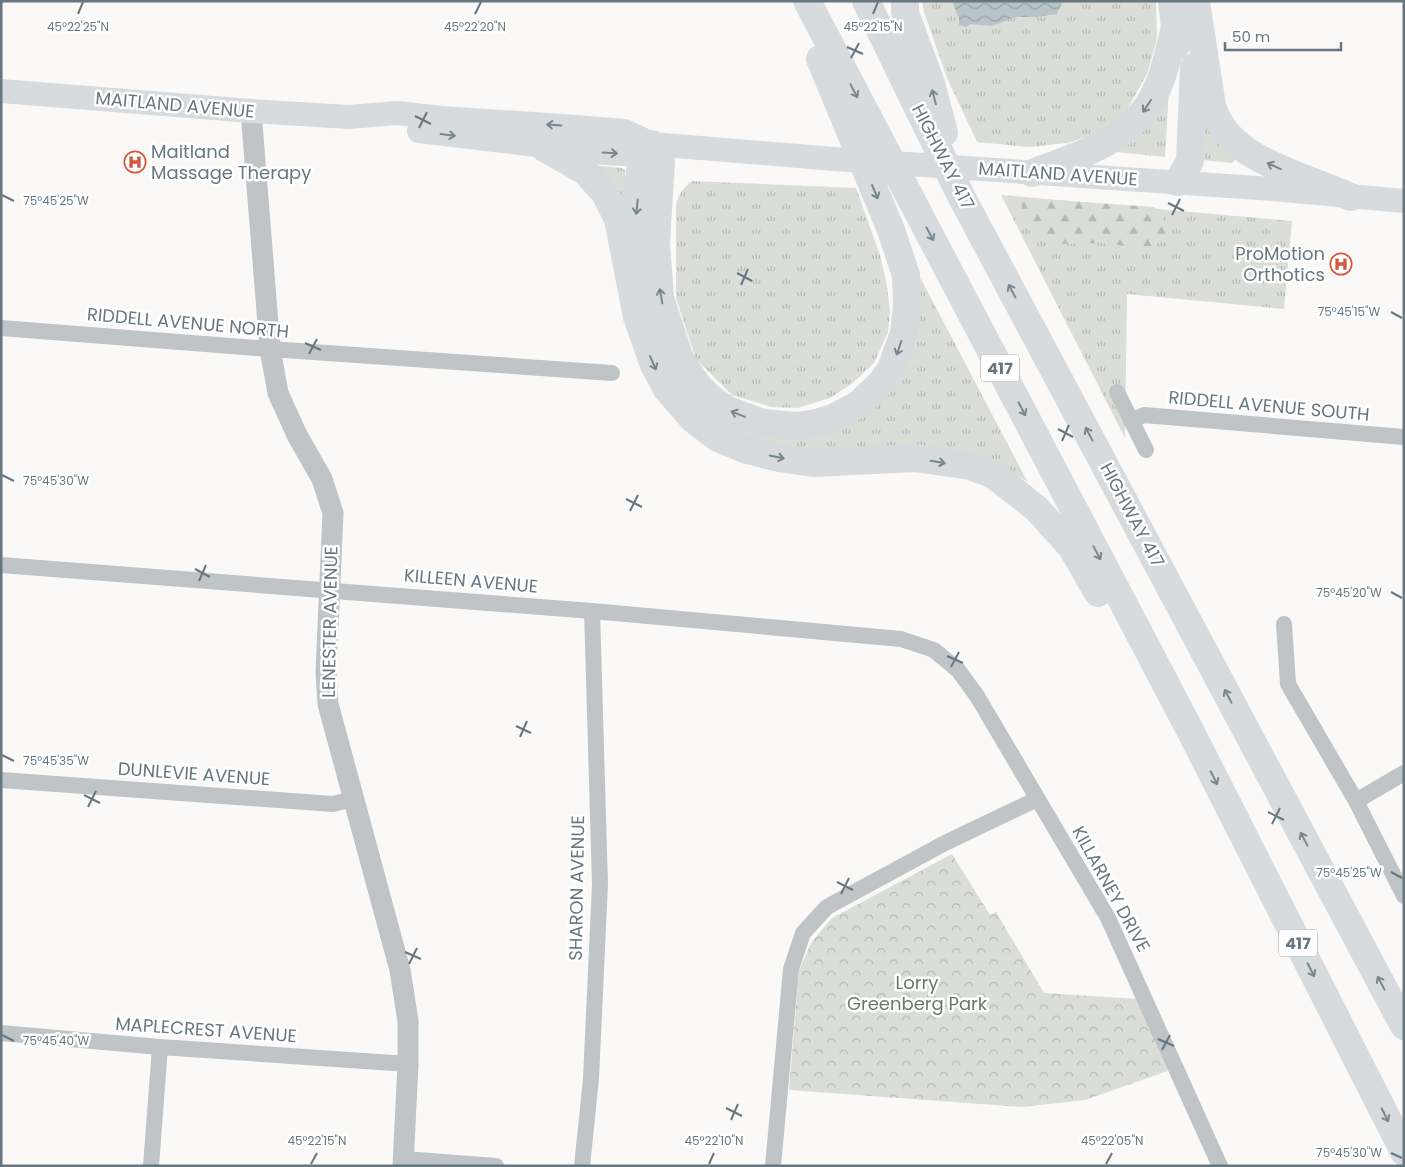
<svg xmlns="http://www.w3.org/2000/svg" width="1405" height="1167" font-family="Poppins,sans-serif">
  <defs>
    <pattern id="grass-tufts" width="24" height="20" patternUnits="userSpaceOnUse" patternTransform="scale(1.25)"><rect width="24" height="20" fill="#daded7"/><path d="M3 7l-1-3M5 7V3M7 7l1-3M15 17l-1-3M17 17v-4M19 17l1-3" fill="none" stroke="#b5b9b4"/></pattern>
    <pattern id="forest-firs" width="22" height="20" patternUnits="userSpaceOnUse" patternTransform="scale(1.25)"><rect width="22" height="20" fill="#daded7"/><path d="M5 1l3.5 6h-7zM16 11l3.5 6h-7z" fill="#b5b9b4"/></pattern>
    <pattern id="park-crowns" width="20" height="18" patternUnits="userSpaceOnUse" patternTransform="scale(1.25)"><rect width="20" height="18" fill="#daded7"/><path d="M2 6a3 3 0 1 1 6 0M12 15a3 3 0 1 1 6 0" fill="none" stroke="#b5b9b4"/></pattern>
    <pattern id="water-waves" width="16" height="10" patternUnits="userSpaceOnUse" patternTransform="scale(1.25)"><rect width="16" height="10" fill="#b8c4c7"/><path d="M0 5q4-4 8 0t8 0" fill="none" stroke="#99a4a7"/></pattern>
  </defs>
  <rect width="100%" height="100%" fill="#faf9f8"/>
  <path fill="url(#grass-tufts)" d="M922,1H1156L1157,39L1147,74L1125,113L1096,134L1067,143L1029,147L977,142L947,78L924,12Z
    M1198,79L1238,157L1232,163L1202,160Z
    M1169,89L1165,157L1116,152L1114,147Z
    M600,166L622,168L625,170V175L630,176L626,217L596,167Z
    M692,181L856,188L880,255L887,286L890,312L888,332L874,363L853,383L830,398L798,408L771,407L732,395L696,359L676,298V205C678,195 684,187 692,181Z
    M1001,195L1292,221L1284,309L1127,294L1125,438Z
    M640,246L647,268L713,413L859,417L915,281L921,279L1027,481L1004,469L833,454L736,439L683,400L639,291Z"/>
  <path fill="url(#forest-firs)" d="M1028,198L1154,207L1160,212L1170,232L1163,241L1152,246L1134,247L1101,243L1059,244L1051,242L1036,222L1030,219L1022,210V203Z"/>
  <path fill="url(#park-crowns)" d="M952,854L990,915L996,912L1044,993L1138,999L1168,1071L1085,1100L1022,1107L789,1090L799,971L811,943L832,918Z"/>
  <path fill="url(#water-waves)" d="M952,1H1063L1057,14L1037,17H1015L992,26L971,24L966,27L959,25V19Z"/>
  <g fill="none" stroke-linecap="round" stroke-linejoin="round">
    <path stroke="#bfc4c7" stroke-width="16" d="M1,328L270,349L612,373
      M1117,392L1146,450
      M1131,421L1144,415L1404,437
      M1,565L592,611L901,639L934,650L958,670L977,696L1108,918L1220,1166
      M1284,624L1288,684L1356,801L1404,896
      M1,780L333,804L353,799
      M1356,801L1404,773
      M1,1033L160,1047L408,1064
      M404,1159L496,1166
      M151,1166L160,1047
      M582,1166L591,1079L600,884L592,611
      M773,1166L791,969L803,933L827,907L945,843L1037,799"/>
    <path stroke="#bfc4c7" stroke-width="21" d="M251,111L270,349L278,393L297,435L322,479L333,513L326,672L328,704L400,970L408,1021V1064L403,1166"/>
    <path stroke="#d7dbde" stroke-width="24" d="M1,91L251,111L349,117L397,113L442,118L563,126L625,131L652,144L834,159L1273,189L1404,201
      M419,131L603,153L624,154L652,144"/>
    <path stroke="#d7dbde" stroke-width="28" d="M807,1L1192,734L1404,1152
      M866,1L960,194L1404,1026
      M905,1V13L931,83L944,133
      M1172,1L1175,27L1176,46
      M1196,1L1212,106C1225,146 1261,161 1298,176C1316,183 1334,190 1351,197
      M652,144L661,162L656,242L660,298L679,356L689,373L700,388L714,401L728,410L763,423L795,426L813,424L833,418L859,404L881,383L890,371L904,333L907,306L906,275L891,230L820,59
      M543,147L585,171L605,193L618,219L637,317L654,365L667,389L693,419L718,438L747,450L779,458L813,463L915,458L970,466L994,475L1037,509L1072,548L1098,593
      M1032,173C1081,154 1135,141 1158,87C1166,68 1170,47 1175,27
      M1178,182L1190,161L1194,67
      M634,249V234L641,161L652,144"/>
  </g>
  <defs><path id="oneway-shaft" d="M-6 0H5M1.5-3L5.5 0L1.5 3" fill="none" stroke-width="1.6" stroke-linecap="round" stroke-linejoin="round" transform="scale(1.25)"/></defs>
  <g stroke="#78868e">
    <use href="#oneway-shaft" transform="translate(854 91) rotate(62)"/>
    <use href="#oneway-shaft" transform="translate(934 97) rotate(-105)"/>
    <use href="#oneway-shaft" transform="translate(1147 106) rotate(124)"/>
    <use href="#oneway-shaft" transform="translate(554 125) rotate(-176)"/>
    <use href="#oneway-shaft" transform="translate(448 135) rotate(7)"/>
    <use href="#oneway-shaft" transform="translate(610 153) rotate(3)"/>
    <use href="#oneway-shaft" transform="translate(1274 166) rotate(-156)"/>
    <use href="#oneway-shaft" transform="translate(875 192) rotate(67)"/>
    <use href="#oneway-shaft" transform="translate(637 207) rotate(96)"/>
    <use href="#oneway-shaft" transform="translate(930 234) rotate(62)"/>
    <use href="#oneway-shaft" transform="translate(1012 291) rotate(-118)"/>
    <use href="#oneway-shaft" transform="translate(661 296) rotate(-100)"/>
    <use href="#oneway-shaft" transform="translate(899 348) rotate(109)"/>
    <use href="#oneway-shaft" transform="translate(653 363) rotate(66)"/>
    <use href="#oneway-shaft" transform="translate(1022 409) rotate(62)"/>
    <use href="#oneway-shaft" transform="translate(738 414) rotate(-158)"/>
    <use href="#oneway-shaft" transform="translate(1089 434) rotate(-118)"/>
    <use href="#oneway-shaft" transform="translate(777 457) rotate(12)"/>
    <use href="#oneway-shaft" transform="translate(938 462) rotate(9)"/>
    <use href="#oneway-shaft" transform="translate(1097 553) rotate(62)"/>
    <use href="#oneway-shaft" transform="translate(1228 696) rotate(-118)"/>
    <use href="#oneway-shaft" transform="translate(1214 778) rotate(63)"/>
    <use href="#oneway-shaft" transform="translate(1304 839) rotate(-118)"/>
    <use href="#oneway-shaft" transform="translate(1311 970) rotate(63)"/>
    <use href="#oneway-shaft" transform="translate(1381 983) rotate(-118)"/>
    <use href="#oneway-shaft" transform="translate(1385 1115) rotate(63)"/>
  </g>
  <path fill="none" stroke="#677780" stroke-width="2" d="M78,14L83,2M475,14L481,2M873,14L878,2M847,47L863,54M851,58L859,43M415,116L431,124M419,128L427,112M2,195L14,201M1168,203L1184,211M1172,215L1180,199M737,273L752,281M741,285L748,269M1391,312L1402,318M305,343L321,350M309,354L317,339M1058,429L1073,437M1062,441L1069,425M2,475L14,481M626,499L642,507M630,511L638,495M195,569L210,577M199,581L206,565M1391,592L1402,598M947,656L963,663M951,667L959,652M516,726L531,733M520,737L527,721M2,755L14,761M84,795L100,803M88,807L96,791M1268,812L1284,820M1272,824L1280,808M1391,872L1402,878M837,882L853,890M841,894L849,878M405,952L421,959M409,964L417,948M2,1035L14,1041M1158,1039L1174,1046M1162,1050L1170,1035M726,1108L742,1116M731,1120L738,1104M1391,1153L1402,1158M311,1164L317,1153M709,1164L714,1153M1106,1164L1112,1153"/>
  <defs>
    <g id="hospital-ring" transform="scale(1.125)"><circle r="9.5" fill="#fff" stroke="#d2583f" stroke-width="1.5"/><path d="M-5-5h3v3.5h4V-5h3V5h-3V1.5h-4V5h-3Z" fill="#d2583f"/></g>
  </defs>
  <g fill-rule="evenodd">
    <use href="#hospital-ring" x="135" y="162"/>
    <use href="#hospital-ring" x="1341" y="264"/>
  </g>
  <g text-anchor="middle" stroke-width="5" stroke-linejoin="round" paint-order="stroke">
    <g fill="#fff" stroke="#95a0a6" stroke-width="1">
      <rect x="981" y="354.5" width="38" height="27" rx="4"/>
      <rect x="1279" y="929.5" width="38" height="27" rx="4"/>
    </g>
    <g font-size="16" font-weight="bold" fill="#677780">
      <text x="1000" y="374">417</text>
      <text x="1298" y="949">417</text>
    </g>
    <g font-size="18" fill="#677780" stroke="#fff">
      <text transform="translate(175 105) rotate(5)" y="6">MAITLAND AVENUE</text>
      <text transform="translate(943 157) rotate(63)" y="6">HIGHWAY 417</text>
      <text transform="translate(1058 174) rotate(4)" y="6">MAITLAND AVENUE</text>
      <text transform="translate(188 323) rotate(5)" y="6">RIDDELL AVENUE NORTH</text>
      <text transform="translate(1269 406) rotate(5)" y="6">RIDDELL AVENUE SOUTH</text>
      <text transform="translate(1132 515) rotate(62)" y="6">HIGHWAY 417</text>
      <text transform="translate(471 581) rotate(5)" y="6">KILLEEN AVENUE</text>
      <text transform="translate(330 622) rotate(-89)" y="6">LENESTER AVENUE</text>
      <text transform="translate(194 774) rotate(4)" y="6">DUNLEVIE AVENUE</text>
      <text transform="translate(577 888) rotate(-89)" y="6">SHARON AVENUE</text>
      <text transform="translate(1111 889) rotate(61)" y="6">KILLARNEY DRIVE</text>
      <text transform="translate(206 1030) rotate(4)" y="6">MAPLECREST AVENUE</text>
    </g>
    <g font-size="18" fill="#677780" stroke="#fff" text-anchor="start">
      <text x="151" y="158">Maitland<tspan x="151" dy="21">Massage Therapy</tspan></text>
      <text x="1325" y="260" text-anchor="end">ProMotion<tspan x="1325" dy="21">Orthotics</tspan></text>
    </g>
    <g font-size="18" fill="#6a7866" stroke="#fff">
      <text x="917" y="989">Lorry<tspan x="917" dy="21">Greenberg Park</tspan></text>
    </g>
  </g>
  <g font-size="12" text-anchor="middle" fill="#677780" stroke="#fff" stroke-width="5" stroke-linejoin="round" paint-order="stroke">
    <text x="78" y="31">45°22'25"N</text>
    <text x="475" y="31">45°22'20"N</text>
    <text x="873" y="31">45°22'15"N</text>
    <text x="56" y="205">75°45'25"W</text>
    <text x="1349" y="316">75°45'15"W</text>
    <text x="56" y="485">75°45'30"W</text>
    <text x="1349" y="597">75°45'20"W</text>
    <text x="56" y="765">75°45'35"W</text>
    <text x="1349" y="877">75°45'25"W</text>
    <text x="56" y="1045">75°45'40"W</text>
    <text x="317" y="1145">45°22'15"N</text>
    <text x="714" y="1145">45°22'10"N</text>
    <text x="1112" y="1145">45°22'05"N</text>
    <text x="1349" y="1157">75°45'30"W</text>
  </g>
  <rect width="1405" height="1167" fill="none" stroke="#677780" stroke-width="5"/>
  <path d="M1225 42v8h116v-8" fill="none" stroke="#677780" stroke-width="2.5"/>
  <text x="1232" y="42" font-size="15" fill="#677780" stroke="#ffffff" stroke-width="4" paint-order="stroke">50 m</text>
</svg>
